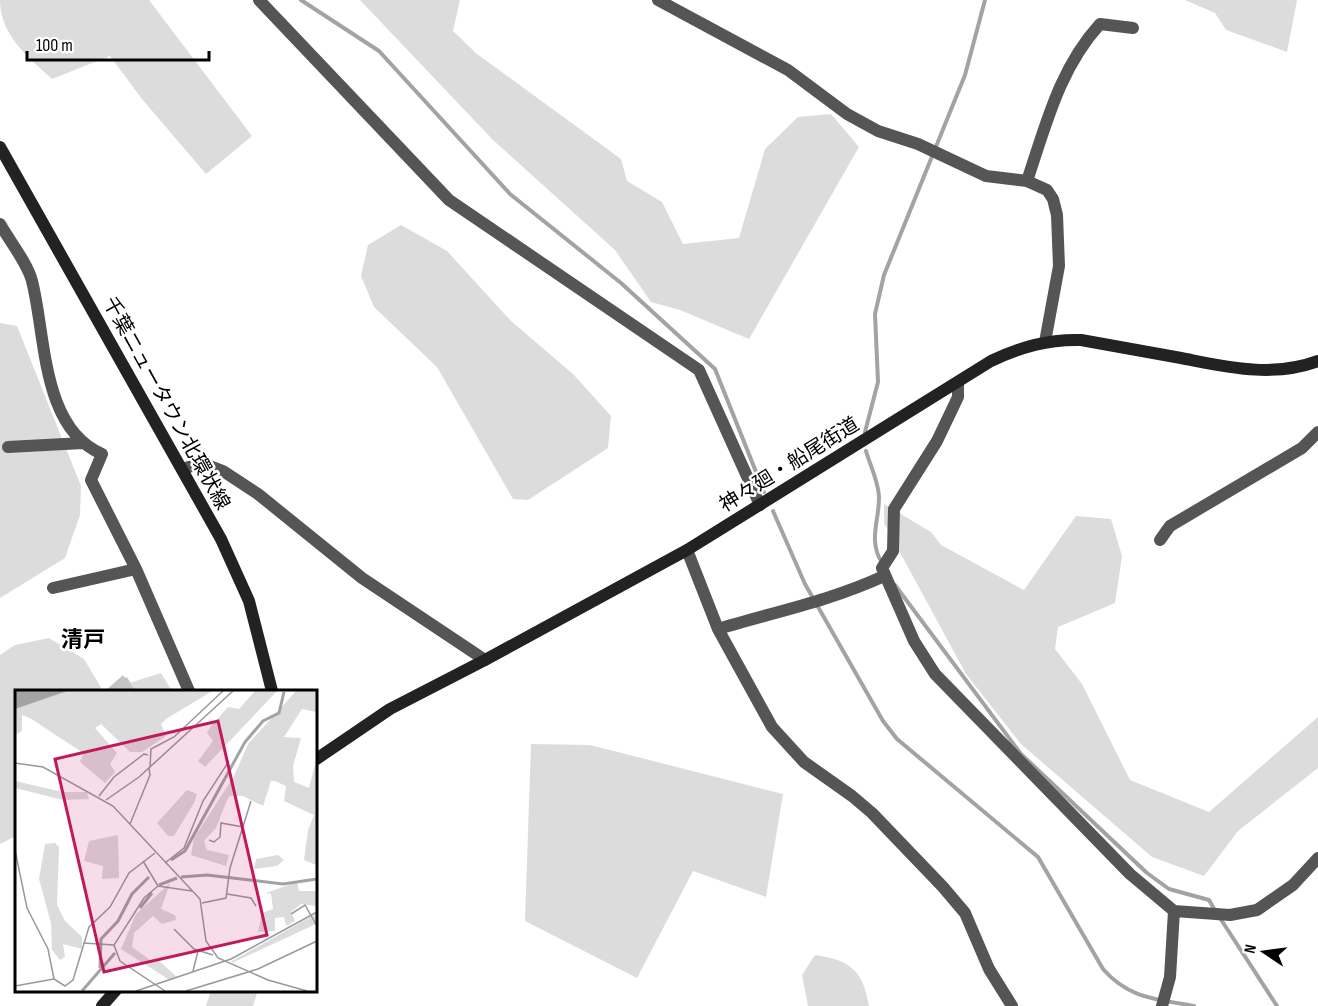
<svg xmlns="http://www.w3.org/2000/svg" width="1318" height="1006" font-family="'Sofia Sans Condensed','Noto Sans JP',sans-serif">
  <rect width="100%" height="100%" fill="#fff"/>
  <path fill="#dcdcdc" d="M0,0H149L252,136L206,174L142,99L110,56L52,79C28,57 0,35 0,0Z
    M360,0H460L453,31L477,54L621,159L627,181L662,202L683,244L739,238L765,149L798,117L831,114L859,147L749,339L680,310L651,302L615,250L493,140Z
    M1185,0H1297L1287,52L1226,30L1215,13Z
    M401,225L447,251L511,321L573,374L611,416L608,448L528,500L513,499L437,367L374,307L361,276L368,245Z
    M0,323L17,326L81,486L80,515L65,558L0,598Z
    M884,504L931,532L941,545L1024,590L1076,516L1111,519L1122,556L1115,603L1058,627L1055,649L1082,684L1130,780L1209,812L1318,717V768L1238,831L1204,876L1152,857L1021,744L966,674L884,523Z
    M49,638L84,659L103,691H16V839L14,837L0,844V655L15,645Z
    M161,673L172,691H104Z
    M531,744L590,745L783,794L766,897L693,871L637,978L525,921Z
    M815,955C850,960 863,970 869,1006H808L802,975Z
    M211,990H258L253,1006H206Z"/>
  <g fill="none" stroke-linecap="round" stroke-linejoin="round">
    <path stroke="#a3a3a3" stroke-width="4" d="M301,0L379,51L510,194L621,283L715,369L764,492
      M865,432L878,382L875,314L884,275L965,75L985,0
      M866,451C870,465 879,483 879,498C879,522 868,540 882,563
      M773,511L805,584L883,721L897,739L1038,857L1103,969C1129,999 1157,999 1194,1006
      M895,585L1021,754L1147,873L1169,889L1209,900L1216,912
      M1220,918L1277,1006"/>
  </g>
  <path fill="#c4c4c4" d="M123,675L125,678L127,677L135,691H105Z"/>
  <g fill="none" stroke-linecap="round" stroke-linejoin="round">
    <path stroke="#555" stroke-width="12" d="M259,0L449,200L699,370L760,505
      M658,0L788,70L847,114L878,131L918,144L986,176L1027,181L1047,190L1053,199L1057,215L1059,266L1045,342
      M1027,181C1046,125 1059,69 1100,24L1133,28
      M0,224C9,240 28,264 32,281C46,335 41,428 102,454L91,480L136,569L189,691
      M958,383V397L937,441L894,509L893,551L882,568L914,641L935,674L1130,874L1174,911L1230,915L1257,910L1293,885L1318,858
      M8,447L83,443
      M182,469L202,463L223,471L258,494L362,578L485,660
      M1160,540L1170,526L1302,448L1318,432
      M687,550L718,629L772,727L804,762L852,796L872,813L943,887L965,913L989,969L1012,1006
      M53,588L136,569
      M718,629C774,612 830,601 884,576
      M1162,1006L1170,977L1174,911"/>
    <path stroke="#222" stroke-width="12" d="M0,147L221,539L249,601L272,691
      M315,760L390,709L485,660L687,550L991,361C1021,347 1048,339 1081,340C1114,346 1148,352 1181,358C1228,367 1272,378 1318,361
      M102,1006L116,990"/>
  </g>
  <g text-anchor="middle" stroke-width="5" stroke-linejoin="round" paint-order="stroke">
    <g font-size="20" fill="#000" stroke="#fff">
      <text transform="translate(167 403) rotate(61)" y="7">千葉ニュータウン北環状線</text>
      <text transform="translate(789 464) rotate(-32)" y="7">神々廻・船尾街道</text>
    </g>
    <g font-size="22" font-weight="bold" fill="#000" stroke="#fff">
      <text x="83" y="647">清戸</text>
    </g>
  </g>
  <g transform="translate(15 690)">
    <rect width="302" height="302" fill="#fff"/>
    <path d="M199,0L151,29L146,34L151,46L127,62H115L86,34L80,38L102,63L95,74L100,82L90,93L65,72L68,65L65,61L15,28L7,25V41L0,45V1ZM241,0H263L190,77L183,71L198,51L192,43L196,36L213,17L224,19ZM282,0H301V22L287,19L269,47L286,48L278,76L279,92L294,98L301,71V175L289,170L293,140L299,125L269,111L271,96L260,91H256L248,116L228,106H215L212,110L201,138L189,151L192,160L214,165L211,176L176,165L179,148L219,86L233,54ZM0,91L48,102H72L74,109L48,110L0,98ZM172,100L182,104L179,113L159,146H153L142,133ZM103,145L104,188L87,189L88,176L69,171L74,151ZM40,153L44,157L42,215L50,231L67,247V259L48,254L50,267L45,270L37,260L36,233L24,189L30,154ZM263,165L269,170L262,176L239,179L241,169ZM282,192L284,201H301V216L286,214L276,222L280,231L271,236L269,227L260,228V241L243,242L247,223L258,219L256,204L251,203ZM155,193L146,219L160,225L161,230L147,234L138,226L119,243L117,257L138,272L144,271L162,287L153,289L106,259L121,224ZM301,224V234L217,273V271Z" fill="#dcdcdc"/>
    <path d="M0,0H55L0,19Z" fill="#a3a3a3"/>
    <path fill="none" stroke="#a3a3a3" stroke-width="3" d="M156,170L170,161L230,52L248,31L264,23L269,2M166,187L192,185L268,194L302,189M144,195L162,188M125,218L137,203M85,278L86,249L103,231L117,204L134,187M67,301L100,263"/>
    <path fill="none" stroke="#999" stroke-width="1.5" d="M0,73L28,77L98,116L185,209L191,251L203,268L253,290L292,301M135,77L136,59L159,47L209,0M84,106L99,87L129,64L133,65M91,110L124,87L219,0M115,134L135,85L134,78M194,150L199,152L205,147L206,133L228,137M0,160L12,218L33,259L39,289L50,296L58,290L74,237L95,217L114,183L140,163M128,171L143,196M150,173L169,158L188,111L214,71M212,204L236,208L241,216M187,213L211,208L215,178L236,111M276,224L290,215L302,236M159,239L179,259L198,265M68,253L99,255M178,281L183,261M0,296L39,289M121,301L216,269L302,222M150,301L105,271L99,255L129,208L143,196L177,201M171,301L243,279L302,251"/>
    <path fill="#c2185b" fill-opacity="0.15" stroke="#c2185b" stroke-width="3" d="M203,31L252,245L89,282L40,69Z"/>
    <rect width="302" height="302" fill="none" stroke="#000" stroke-width="3"/>
  </g>
  <g transform="translate(1264 952) rotate(283)" stroke="#ffffff" stroke-width="4.5" paint-order="stroke">
  <path d="M0-4.5L10 22L0 15L-10 22Z" fill="#000000"/>
  <text y="-9" font-size="16" font-weight="bold" text-anchor="middle" fill="#000000">N</text>
  </g>
  <path d="M27 51v9h182v-9" fill="none" stroke="#000000" stroke-width="3"/>
  <text x="36" y="51" font-size="18" fill="#000000" stroke="#ffffff" stroke-width="4.5" paint-order="stroke">100 m</text>
</svg>
